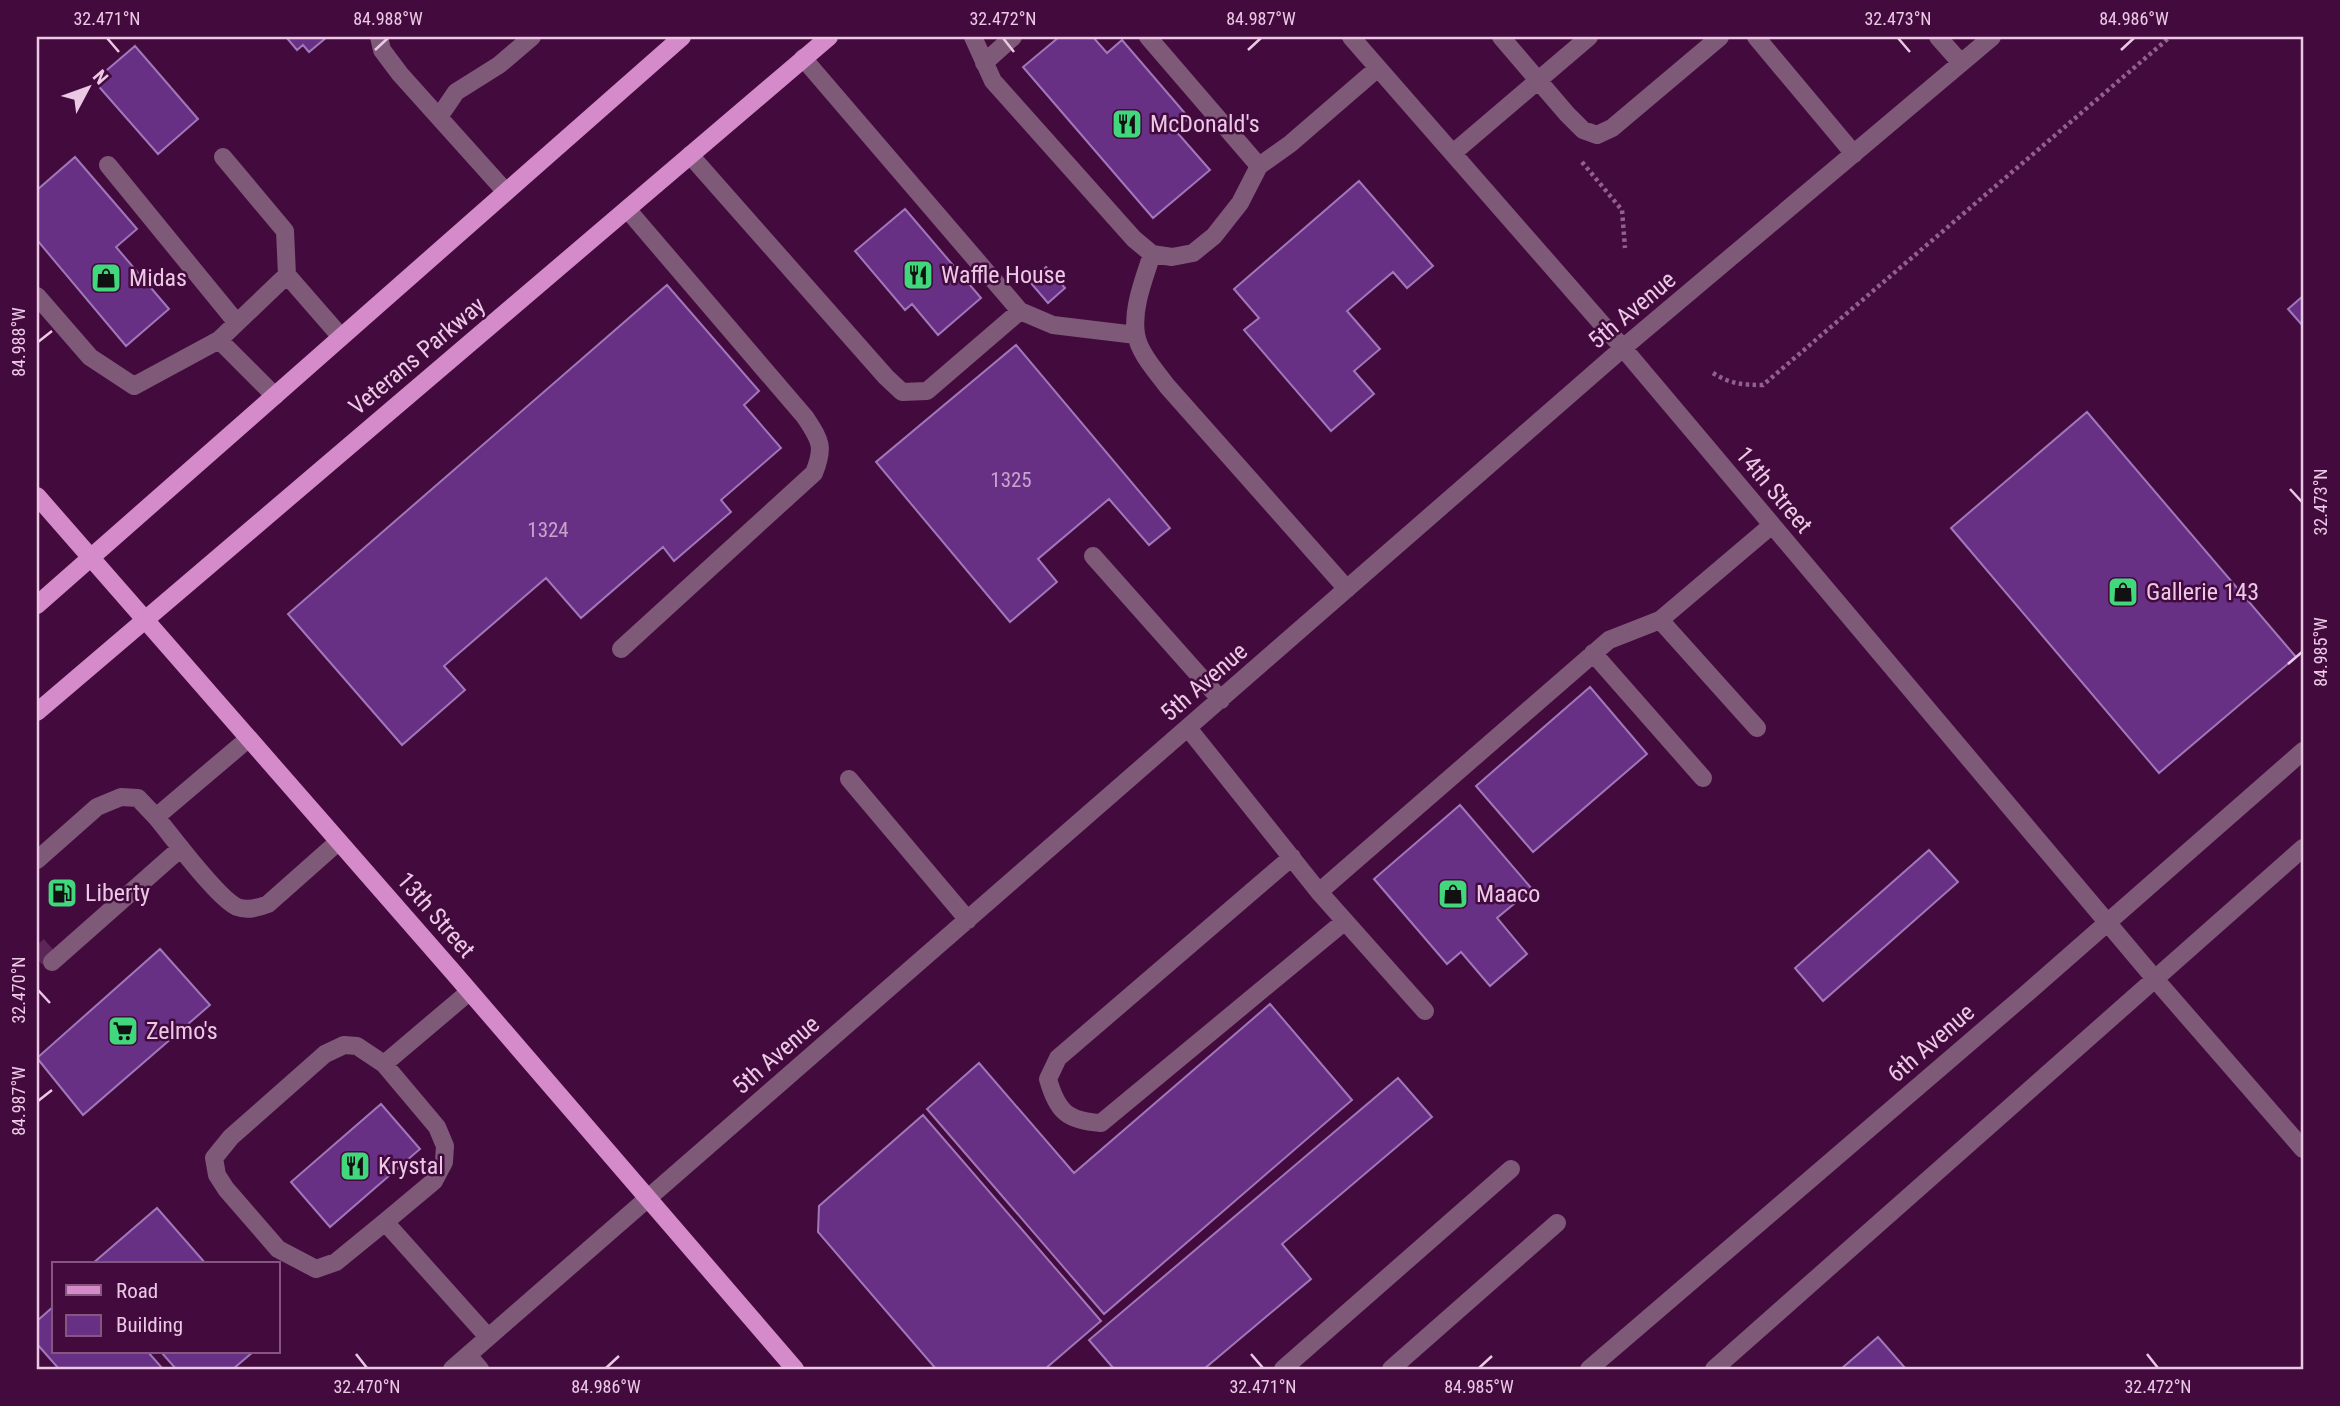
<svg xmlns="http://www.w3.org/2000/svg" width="2340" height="1406" font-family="'Roboto Condensed',sans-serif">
  <rect width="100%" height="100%" fill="#430a3e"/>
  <path fill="#683085" stroke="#a077b9" stroke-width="2" d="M286,37H327L309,52L303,45L297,50Z
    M1059,37H1093L1107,53L1122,40L1189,118L1175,130L1210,170L1153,218L1023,67Z
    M135,46L198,119L158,154L94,81Z
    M75,157L137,229L116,247L169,309L126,346L37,240V190Z
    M1359,181L1433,266L1407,288L1393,272L1347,311L1380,349L1354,371L1374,394L1331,431L1244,330L1259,318L1234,289Z
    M905,209L981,298L938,335L912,304L905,310L855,251Z
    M1046,267L1065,288L1048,303L1030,282Z
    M667,285L759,391L744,405L781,448L721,500L731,512L674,561L663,547L581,618L546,578L444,666L465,690L402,745L288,614Z
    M2303,296V326L2288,309Z
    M1016,345L1170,528L1149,545L1109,499L1038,559L1057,582L1010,622L876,462Z
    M2087,412L2296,657L2159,773L1951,528Z
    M1590,687L1647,754L1533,852L1476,786Z
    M1460,805L1532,889L1497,918L1527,954L1490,986L1461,952L1447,964L1374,879Z
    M1929,850L1958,882L1823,1001L1795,968Z
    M160,949L210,1005L83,1115L37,1058Z
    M1270,1004L1352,1100L1104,1314L927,1109L979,1063L1074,1173Z
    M1398,1078L1432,1117L1282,1244L1311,1279L1204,1369H1114L1089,1340Z
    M381,1104L420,1149L330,1227L291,1182Z
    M923,1115L1101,1321L1045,1369H936L818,1232L819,1206Z
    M157,1208L206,1264H92Z
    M54,1306V1352H148L163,1369H59L37,1344V1321Z
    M1878,1337L1906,1369H1841Z
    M161,1352H253L233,1369H176Z"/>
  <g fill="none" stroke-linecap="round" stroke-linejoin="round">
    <path stroke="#5c2757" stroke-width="18" stroke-dasharray="18 9" stroke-linecap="butt" d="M37,945L52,962"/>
    <path stroke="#90628b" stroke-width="4.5" stroke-dasharray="3.5 3.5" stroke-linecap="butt" d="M1582,162L1622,210L1625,248
      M1713,373C1730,384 1744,385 1763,385L2170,37"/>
    <path stroke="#7e5a78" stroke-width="18" d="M379,37L382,50L400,74L506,192
      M973,37L993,81L1134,239L1152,254L1172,257L1193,253L1214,236L1240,203L1259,166L1290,144L1378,68
      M1148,37L1259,166
      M1351,37L1623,348L2155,979L2303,1149
      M1501,37L1567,114L1583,130L1597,135L1612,128L1720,37
      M1756,37L1854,154
      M1938,37L1961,63
      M803,58L1020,311L1053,325L1136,335
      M984,63L1013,37
      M439,117L456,92L499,65L532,37
      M1453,153L1589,37
      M690,155L886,377L902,392L927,391L1020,311
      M223,157L285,231L287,275
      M108,165L237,323
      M1152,254C1144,279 1132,308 1136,334C1139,353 1156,371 1167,386L1347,589
      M37,296L90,357L134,386L219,340L275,396
      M219,340L287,275L341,337
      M1093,556L1221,700
      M1660,620L1757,728
      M621,649L814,473C825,446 820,440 805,417L627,209
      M1593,653L1703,778
      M1188,728L1319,892L1609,640L1660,620L1772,525
      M248,739L156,817C172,836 217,898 237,907C247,911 258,908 268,904L338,842
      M849,779L968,920
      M1292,857L1058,1058L1048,1079C1057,1111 1067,1121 1101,1123L1345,921
      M37,860L97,807L121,797L138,798L156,817
      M1319,892L1425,1011
      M52,962L181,848
      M344,1045L357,1046L384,1064L437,1127L445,1146L444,1162L434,1181L385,1222L336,1262L316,1269L278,1249L226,1189L217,1175L214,1158L231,1137L325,1054Z
      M384,1064L469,992
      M385,1222L488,1337
      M468,1355L480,1369
      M452,1369L1623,348L1992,37
      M1283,1369L1511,1169
      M1391,1369L1557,1223
      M1589,1369L2026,994L2303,751
      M1714,1369L2303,848"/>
    <path stroke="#d58bca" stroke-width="18" d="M37,496L453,972L795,1369
      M37,605L682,37
      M37,712L829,37"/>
  </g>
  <path fill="none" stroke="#ebc9e5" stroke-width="2.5" d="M107,38L119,52M1003,38L1014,52M1898,38L1910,52M375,50L388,38M1248,50L1261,38M2121,50L2134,38M38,342L52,331M2290,489L2302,502M2288,664L2302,652M38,990L50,1003M38,1101L52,1090M356,1354L367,1368M1251,1354L1263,1368M2147,1354L2158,1368M606,1368L619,1356M1479,1368L1492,1356"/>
  <defs>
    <g id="restaurant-square" transform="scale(1.575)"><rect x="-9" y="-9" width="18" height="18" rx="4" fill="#41d77c" stroke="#430a3e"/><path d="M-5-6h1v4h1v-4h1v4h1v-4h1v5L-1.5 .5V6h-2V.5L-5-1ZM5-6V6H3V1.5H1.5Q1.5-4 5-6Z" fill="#111"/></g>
    <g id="shop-square" transform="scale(1.575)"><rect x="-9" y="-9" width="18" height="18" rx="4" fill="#41d77c" stroke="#430a3e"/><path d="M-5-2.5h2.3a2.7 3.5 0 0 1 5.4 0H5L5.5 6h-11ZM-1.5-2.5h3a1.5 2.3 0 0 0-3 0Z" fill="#111"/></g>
    <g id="fuel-square" transform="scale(1.575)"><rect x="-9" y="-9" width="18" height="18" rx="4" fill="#41d77c" stroke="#430a3e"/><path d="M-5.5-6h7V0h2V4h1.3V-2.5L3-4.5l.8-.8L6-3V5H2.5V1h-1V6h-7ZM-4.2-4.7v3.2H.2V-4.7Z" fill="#111"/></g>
    <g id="supermarket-square" transform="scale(1.575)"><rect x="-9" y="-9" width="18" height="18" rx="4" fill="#41d77c" stroke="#430a3e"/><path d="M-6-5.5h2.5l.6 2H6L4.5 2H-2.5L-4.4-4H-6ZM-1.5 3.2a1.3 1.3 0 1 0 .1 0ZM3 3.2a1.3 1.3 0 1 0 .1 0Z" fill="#111"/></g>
  </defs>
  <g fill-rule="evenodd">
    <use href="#restaurant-square" x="1127" y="124"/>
    <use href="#restaurant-square" x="918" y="275"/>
    <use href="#shop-square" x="106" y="278"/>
    <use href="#shop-square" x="2123" y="592"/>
    <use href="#fuel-square" x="62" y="893"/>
    <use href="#shop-square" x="1453" y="894"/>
    <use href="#supermarket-square" x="123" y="1031"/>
    <use href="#restaurant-square" x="355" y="1166"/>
  </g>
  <g text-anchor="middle" stroke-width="5" stroke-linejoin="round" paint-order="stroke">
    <g font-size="21" fill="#caa3cd">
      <text x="1011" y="487">1325</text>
      <text x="548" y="537">1324</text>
    </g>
    <g font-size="24" fill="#ebc9e5" stroke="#430a3e" text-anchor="start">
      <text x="1150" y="132">McDonald's</text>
      <text x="941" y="283">Waffle House</text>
      <text x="129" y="286">Midas</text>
      <text x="2146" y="600">Gallerie 143</text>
      <text x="85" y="901">Liberty</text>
      <text x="1476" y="902">Maaco</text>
      <text x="146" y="1039">Zelmo's</text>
      <text x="378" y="1174">Krystal</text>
    </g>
    <g font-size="24" fill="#ebc9e5" stroke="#430a3e">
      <text transform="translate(1632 310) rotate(-40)" y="8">5th Avenue</text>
      <text transform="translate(417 356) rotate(-40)" y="8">Veterans Parkway</text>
      <text transform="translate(1774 490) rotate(50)" y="8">14th Street</text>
      <text transform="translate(1204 682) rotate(-41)" y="8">5th Avenue</text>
      <text transform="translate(436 915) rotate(49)" y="8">13th Street</text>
      <text transform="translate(1931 1043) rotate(-41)" y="8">6th Avenue</text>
      <text transform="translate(776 1055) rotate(-41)" y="8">5th Avenue</text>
    </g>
  </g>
  <rect width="2340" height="1406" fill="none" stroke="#430a3e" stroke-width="77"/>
  <rect x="52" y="1262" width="228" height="91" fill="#430a3e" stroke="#865681" stroke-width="2"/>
  <rect x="66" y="1285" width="35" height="10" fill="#d58bca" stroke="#865681" stroke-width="2"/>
  <text x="116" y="1298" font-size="21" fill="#ebc9e5">Road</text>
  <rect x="66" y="1315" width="35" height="21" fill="#683085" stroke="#865681" stroke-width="2"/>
  <text x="116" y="1332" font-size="21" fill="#ebc9e5">Building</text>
  <g transform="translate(88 88) rotate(49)" stroke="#430a3e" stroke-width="5" paint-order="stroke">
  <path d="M0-5L12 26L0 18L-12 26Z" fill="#ebc9e5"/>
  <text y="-10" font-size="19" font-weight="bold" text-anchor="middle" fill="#ebc9e5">N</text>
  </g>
  <rect x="38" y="38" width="2264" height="1330" fill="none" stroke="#ebc9e5" stroke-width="2.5"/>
  <g font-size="18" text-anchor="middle" fill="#ebc9e5">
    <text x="107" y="25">32.471°N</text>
    <text x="388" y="25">84.988°W</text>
    <text x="1003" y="25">32.472°N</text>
    <text x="1261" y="25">84.987°W</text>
    <text x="1898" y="25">32.473°N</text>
    <text x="2134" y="25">84.986°W</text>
    <text transform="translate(19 342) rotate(-90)" y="6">84.988°W</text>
    <text transform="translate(2321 502) rotate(-90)" y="6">32.473°N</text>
    <text transform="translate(2321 652) rotate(-90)" y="6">84.985°W</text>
    <text transform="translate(19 990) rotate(-90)" y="6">32.470°N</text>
    <text transform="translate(19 1101) rotate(-90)" y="6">84.987°W</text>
    <text x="367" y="1393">32.470°N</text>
    <text x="606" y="1393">84.986°W</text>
    <text x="1263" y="1393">32.471°N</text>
    <text x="1479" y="1393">84.985°W</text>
    <text x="2158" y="1393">32.472°N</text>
  </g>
</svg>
